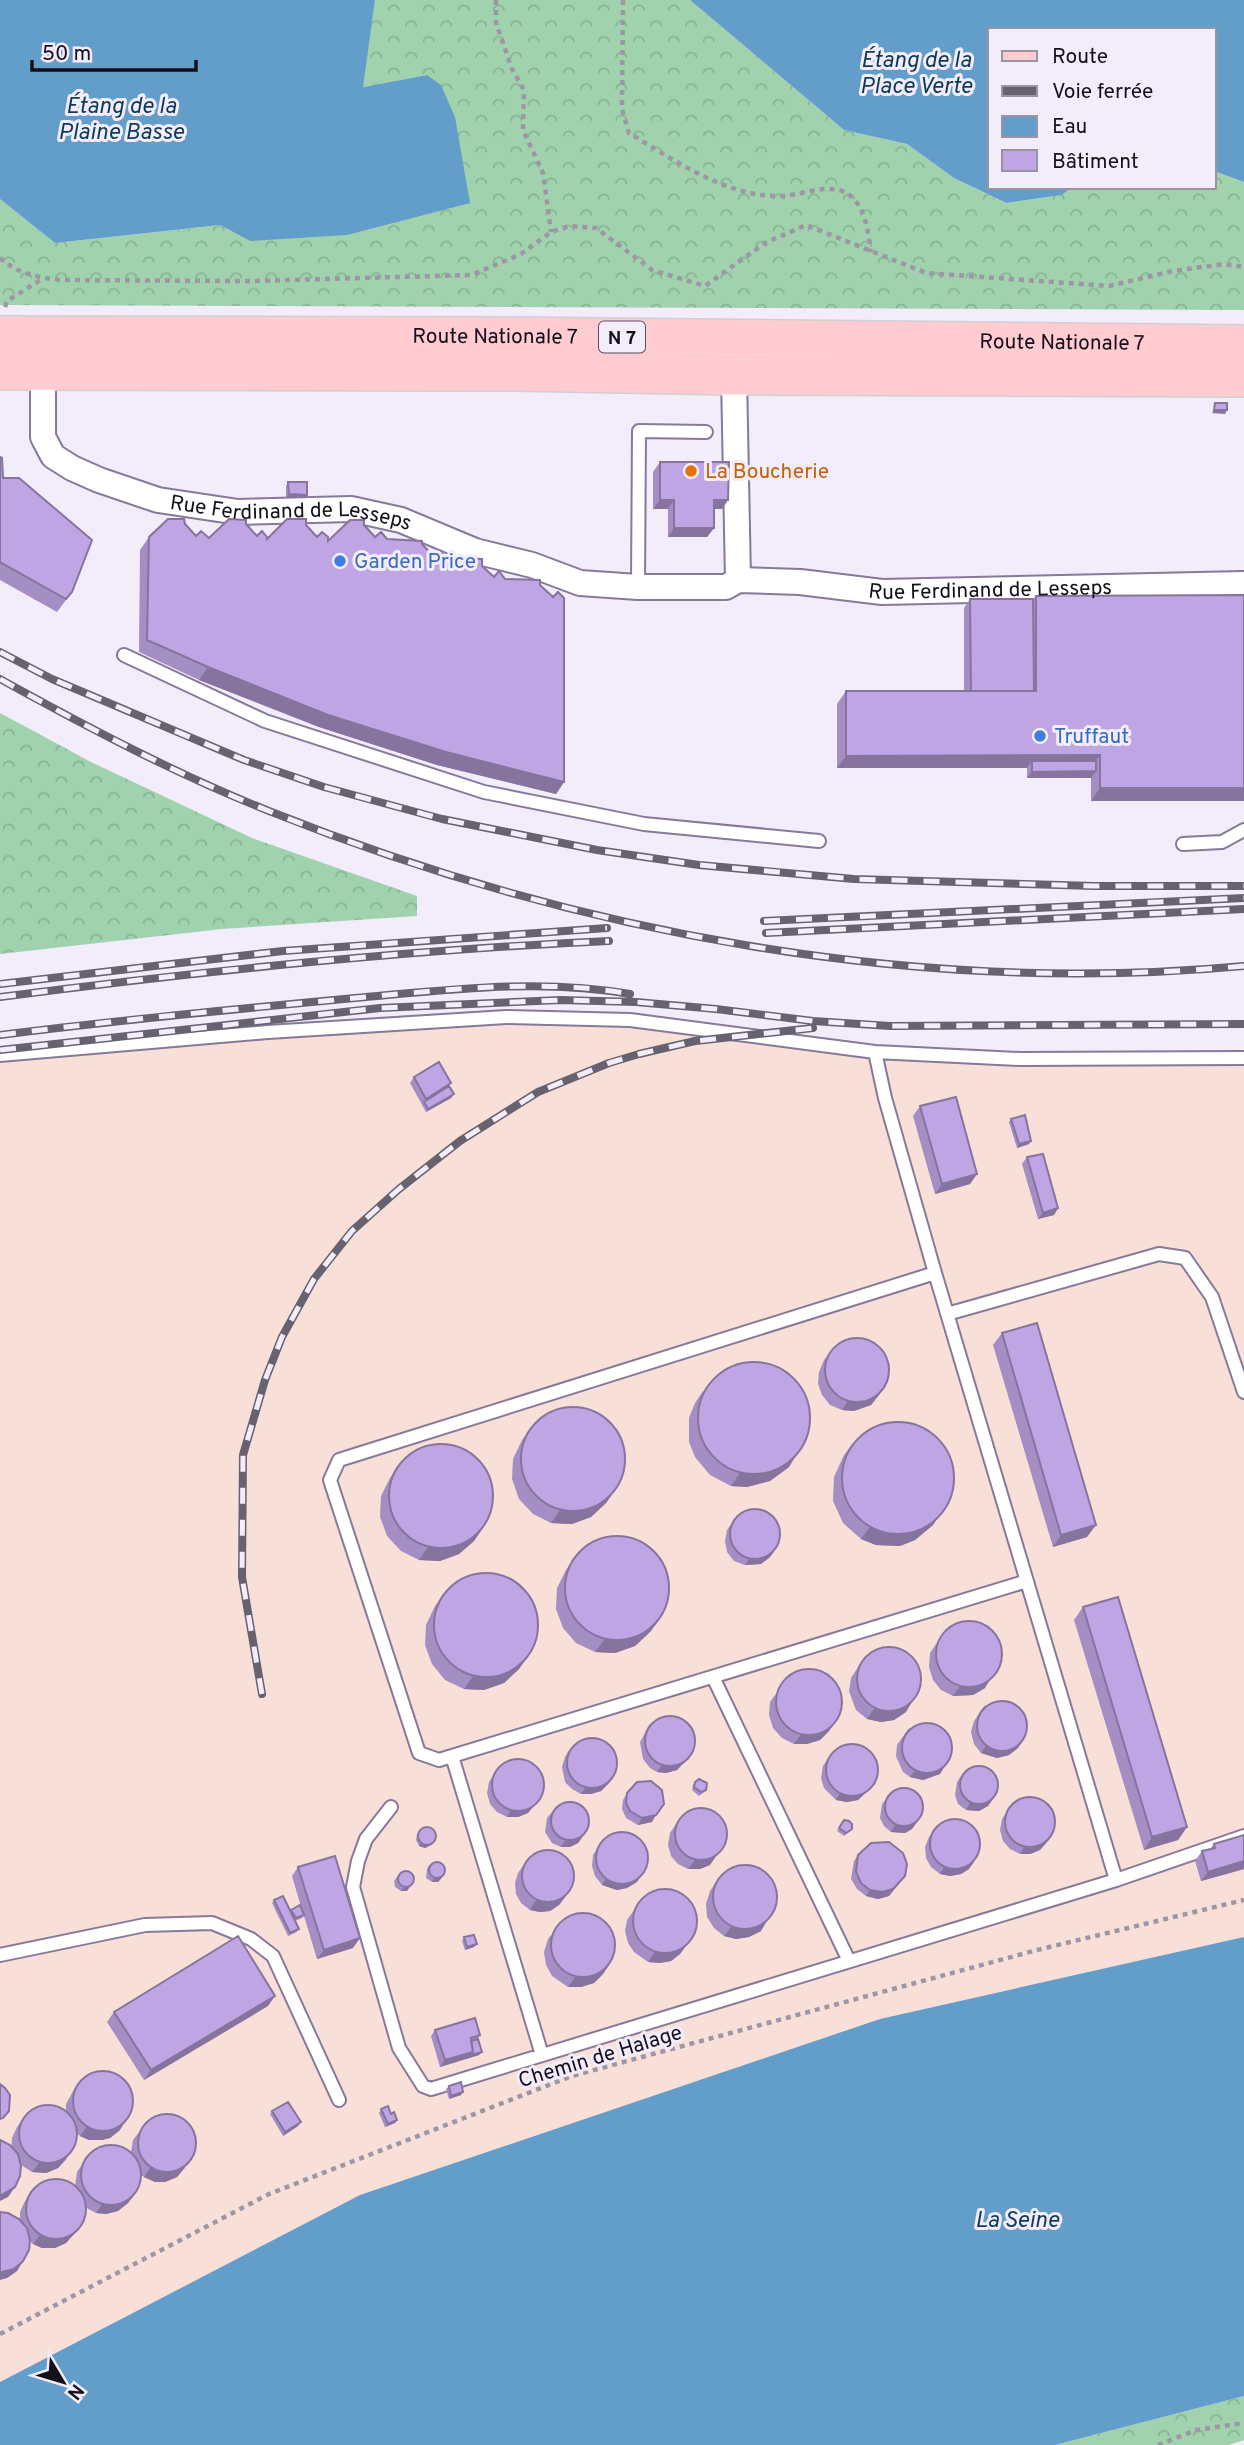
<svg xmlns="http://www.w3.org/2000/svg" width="1244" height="2445" font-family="Overpass,sans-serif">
  <defs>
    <pattern id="forest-crowns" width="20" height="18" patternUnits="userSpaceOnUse" patternTransform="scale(1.75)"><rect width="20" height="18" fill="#a0d2ad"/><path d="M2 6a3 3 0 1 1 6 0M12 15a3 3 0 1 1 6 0" fill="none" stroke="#89b394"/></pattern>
  </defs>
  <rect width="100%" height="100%" fill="#f2ecfb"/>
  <path fill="#f8dfd7" d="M506,1017L630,1020L875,1052L1244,1058V1937L880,2019L360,2195L0,2382V1058Z"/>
  <path fill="url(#forest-crowns)" d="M375,0H690L844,130L907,144L954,178L1005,203L1062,195L1072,187H1214V171L1244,182V310L0,305V199L55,243L220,225L250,241L427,75L362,87Z
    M0,713L91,762L252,838L417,896V916L222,929L0,954Z
    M1244,2396V2440L1229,2445H1055Z"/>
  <path fill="#639dca" d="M0,0H375L363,87L427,75L441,85L455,117L470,203L347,235L250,241L220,225L55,243L0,199Z
    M690,0H1244V182L1214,171V30H990V187H1072L1062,195L1006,203L954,178L907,144L844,130Z
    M1244,1937V2396L1055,2445H0V2382L360,2195L880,2019Z"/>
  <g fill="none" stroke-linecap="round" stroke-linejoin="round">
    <g stroke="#867999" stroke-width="16">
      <path id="lane" d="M638,587L639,431L706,432
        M124,655L265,721L484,792L644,824L819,841
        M1183,844L1222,842L1244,830
        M0,1055L268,1032L506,1017L630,1020L875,1052L1020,1059L1244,1058
        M935,1273L339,1460L330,1480L419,1753L439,1760L1027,1581
        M947,1314L1159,1254L1185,1258L1212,1297L1244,1392
        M713,1677L849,1961
        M452,1756L542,2055
        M391,1807L366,1839L358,1861L353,1887L399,2048L423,2086L431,2089L1116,1880L935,1273L885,1098L875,1052
        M1116,1880L1244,1836
        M0,1955L145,1925L212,1923L251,1939L273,1956L339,2100"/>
    </g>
    <g stroke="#867999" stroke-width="28">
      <g id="street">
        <path id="s1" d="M43,371V437L53,456L72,468L99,480L158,500L238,512L351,509L401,520L475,551L532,565L580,583L638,587H726L738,580L800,582L882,592L1244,584"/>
        <path d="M734,376L738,580"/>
      </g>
    </g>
    <g stroke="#d0cfd1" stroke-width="40">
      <g id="primary">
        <path id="s2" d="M0,335L515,336L1244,344"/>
        <path d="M0,371L513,372L734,376L1244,378"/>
      </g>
    </g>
    <path stroke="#9d97a5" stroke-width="4.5" stroke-dasharray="5 5" stroke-linecap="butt" d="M496,0V23L512,69L524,90L523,130L543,173L551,232
      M623,0L622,109L629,133C672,159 725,196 777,196C797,197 822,184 842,191C865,200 868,231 871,252
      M0,258C16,273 39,278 61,280L251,281L472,275L521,254L551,232L569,226L596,228L652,270L705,286L765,243L806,225L926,273L1109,286L1173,271L1224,264L1244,267
      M5,307L7,301L42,279
      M0,2334L269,2194L572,2076L1037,1950L1244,1900
      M1158,2445L1196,2430L1244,2423"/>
    <use href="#lane" stroke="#fff" stroke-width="12"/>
    <use href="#street" stroke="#fff" stroke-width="24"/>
    <use href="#primary" stroke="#ffccd1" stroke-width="37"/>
    <g stroke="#67626f" stroke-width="8">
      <path id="rail" d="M0,652L52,679L244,760L324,787L442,819L597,850L699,865L854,879L1094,886H1244
        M0,679C87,727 176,774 269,811C575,933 914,996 1244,966
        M764,921L1244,898
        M766,933L1244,909
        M0,984L283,951L607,928
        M0,997C202,971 405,950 609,941
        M0,1035C118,1020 236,1009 355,998C446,990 540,978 630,994
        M0,1050L380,1008L561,1000L636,1002L716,1009L813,1021L890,1026L1244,1024
        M262,1694L242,1577L243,1455L265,1380L282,1337L314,1279L352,1231L399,1189L460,1141L538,1092L609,1063L639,1054L695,1041L813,1028"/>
    </g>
    <use href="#rail" stroke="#f2ecfb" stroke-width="5" stroke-dasharray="16" stroke-linecap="butt"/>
  </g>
  <path fill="#a48ec3" d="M0,457L4,478L72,592L57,612L0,580Z
    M660,462L728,500L722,509H714V528L707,537H668V509H653V472Z
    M288,482L305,498H286V486Z
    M185,524L196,536L209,538L246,524L257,536L267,539L306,525L317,537L328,541L364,525L375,537L422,544L434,557H446L482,566L564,782L556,794L437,765L319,727L199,680L139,652L140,550L149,537Z
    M1244,595V801H1091V778H1027V768H837V704L846,691H964V608L970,599H1033L1036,596Z
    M414,1077L451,1083L449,1086L454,1094L451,1098L426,1112L410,1083Z
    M920,1106L977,1174L970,1184L935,1194L913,1116Z
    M1011,1119L1029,1144L1017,1148L1009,1122Z
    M1027,1157L1058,1208L1054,1215L1038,1219L1022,1164Z
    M1002,1333L1087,1537L1053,1547L993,1345Z
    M831,1351L886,1386L871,1405L854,1411L842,1410L830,1405L822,1395L818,1384L819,1372L824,1360Z
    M703,1391L789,1467L770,1481L747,1487L731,1486L710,1475L695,1457L689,1442V1418L695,1403Z
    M531,1428L615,1490L606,1503L591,1517L572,1524L551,1523L533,1514L519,1499L512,1479L513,1459L522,1440Z
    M853,1443L933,1525L915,1540L900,1546L876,1545L861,1539L843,1523L833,1501L834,1477L844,1455Z
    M399,1465L474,1541L459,1554L440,1561L419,1560L401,1551L387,1536L380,1517L381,1496L390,1478Z
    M738,1515L774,1551L770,1557L761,1564L745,1565L734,1561L727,1552L725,1541L727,1530Z
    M575,1557L659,1620L650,1632L635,1646L615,1653L595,1652L576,1643L563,1628L556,1609L557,1588L566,1570Z
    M444,1594L528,1656L519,1669L504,1683L484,1690L464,1689L445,1680L432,1664L425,1645L426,1625L435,1606Z
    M1083,1607L1187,1827L1178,1840L1144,1850L1074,1620Z
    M944,1632L985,1688L973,1695L953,1696L941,1690L933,1680L929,1667L930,1653Z
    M865,1656L906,1712L894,1720L881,1722L867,1719L856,1710L849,1691L851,1678Z
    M789,1676L836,1721L829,1731L820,1740L807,1744H794L782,1738L773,1728L769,1715L770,1702Z
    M985,1705L1018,1748L1009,1755L997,1758L981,1753L974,1744L971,1732L974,1721Z
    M650,1724L689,1758L677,1770L666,1773L657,1772L650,1768L643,1759L640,1742Z
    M909,1728L950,1758L940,1774L923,1780L910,1777L903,1772L896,1756L897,1745Z
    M569,1750L613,1778L608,1784L601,1791L591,1794H581L572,1789L565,1782L562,1767L565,1757Z
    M829,1757L875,1782L870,1789L858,1800L847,1802L836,1800L824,1788L821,1778L823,1766Z
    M499,1766L540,1798L528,1813L518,1817H507L497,1812L490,1804L487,1793L489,1782Z
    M961,1776L998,1792L988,1806L979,1811L966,1810L958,1804L955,1795L957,1782Z
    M695,1782L706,1790L703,1793L699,1796L692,1790L693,1785Z
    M627,1793L652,1822L638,1825L626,1818L622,1809L623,1800Z
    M887,1798L922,1815L912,1829L905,1833L891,1832L884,1826L880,1818L882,1804Z
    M1012,1804L1052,1836L1040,1850L1030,1854H1020L1010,1849L1003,1841L1000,1830L1002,1819Z
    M552,1812L588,1829L578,1843L570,1847H561L552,1843L545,1832L547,1818Z
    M844,1820L852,1829L849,1832L844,1836L837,1831Z
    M676,1824L710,1865L700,1869H688L678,1864L671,1856L668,1845L670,1833Z
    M419,1831L431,1845L425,1848L419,1846L416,1840L417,1834Z
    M934,1831L969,1869L961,1874L950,1876L940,1874L931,1867L926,1858L925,1847L929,1837Z
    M1244,1835V1869L1201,1881L1195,1861L1202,1851L1210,1849L1214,1844Z
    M604,1839L637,1882L627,1888L617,1890L602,1885L595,1876L592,1866L593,1855Z
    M858,1855L900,1882L889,1896L878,1899L866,1896L857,1889L851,1879L854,1861Z
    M525,1863L572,1887L559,1905L550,1911L540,1912L530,1910L521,1903L516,1894L515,1883L518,1873Z
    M429,1865L445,1874L438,1882H432L426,1878L427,1869Z
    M298,1867L353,1948L317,1959L304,1916L302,1918L295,1921L297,1932L288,1936L272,1903L274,1900L290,1911L291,1910H302L292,1876Z
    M397,1877L414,1882L407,1891H401L395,1887L394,1881Z
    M716,1882L761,1931L749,1937L736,1939L724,1936L714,1928L707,1917L706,1904L710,1891Z
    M644,1896L694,1935L680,1954L671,1961L660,1963L648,1962L634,1952L628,1943L625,1931L627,1920Z
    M555,1930L603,1974L594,1983L581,1987H568L552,1976L546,1965L544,1952L548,1939Z
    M464,1937L474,1947L465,1950L462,1941Z
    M268,2006L144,2080L107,2022L114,2012Z
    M435,2030L480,2035L478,2039L479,2055L440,2067L431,2036Z
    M78,2083L120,2130L110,2138L102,2140H89L80,2136L77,2133L66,2160L58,2168L46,2173L32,2172L21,2165L8,2197L12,2138L17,2127L24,2117L66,2112V2104L72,2093Z
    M449,2086L461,2095L449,2099L446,2089Z
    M381,2109L391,2114L397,2120L395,2123L385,2127L379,2113Z
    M272,2111L301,2122L298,2126L283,2136L270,2114Z
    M140,2131L185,2168L177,2177L165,2182H155L144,2177L141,2175L128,2203L118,2211L106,2214L96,2213L85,2207L82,2225L66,2243L55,2248H42L33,2244L30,2241L23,2261L17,2271L7,2278L20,2220V2212L24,2203L30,2193L75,2187L77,2172L88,2156L131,2152L133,2140Z"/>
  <path fill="#86749f" d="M1214,410H1227L1225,414L1212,413Z
    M289,494L307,495L305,498H286Z
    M660,500H674L668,509H653Z
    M714,500H728L722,509H707Z
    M674,528H714L707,537H668Z
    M208,667L564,782L556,794L437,765L319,727L199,680Z
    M1100,755L1091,767L1032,761L1027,768H837L846,756Z
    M1096,771L1091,778H1027L1032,772Z
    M1100,788H1244V801H1091Z
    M454,1094L451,1098L426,1112L428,1109Z
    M1031,1141L1029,1144L1017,1148L1019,1144Z
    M977,1174L970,1184L935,1194L942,1184Z
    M1058,1208L1054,1215L1038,1219L1043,1213Z
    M886,1386L871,1405L854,1411L842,1410L848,1401Z
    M797,1454L789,1467L770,1481L747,1487L731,1486L740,1473Z
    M615,1490L606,1503L591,1517L572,1524L551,1523L560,1510Z
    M942,1512L933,1525L915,1540L900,1546L876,1545L861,1539L870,1527Z
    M1096,1525L1087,1537L1053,1547L1061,1535Z
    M483,1528L474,1541L459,1554L440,1561L419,1560L428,1547Z
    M774,1551L770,1557L761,1564L745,1565L749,1559Z
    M659,1620L650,1632L635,1646L615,1653L595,1652L604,1640Z
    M528,1656L519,1669L504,1683L484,1690L464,1689L473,1676Z
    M991,1678L985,1688L973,1695L953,1696L960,1686Z
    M912,1702L906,1712L894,1720L881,1722L867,1719L874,1709Z
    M836,1721L829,1731L820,1740L807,1744H794L801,1734Z
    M1022,1742L1018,1748L1009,1755L997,1758L981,1753L986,1746Z
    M693,1751L677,1770L666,1773L657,1772L662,1765Z
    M944,1767L940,1774L923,1780L910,1777L915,1771Z
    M613,1778L608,1784L601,1791L591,1794H581L585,1788Z
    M875,1782L870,1789L858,1800L847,1802L836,1800L840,1793Z
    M540,1798L528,1813L518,1817H507L511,1810Z
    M992,1800L988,1806L979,1811L966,1810L970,1803Z
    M656,1815L652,1822L638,1825L642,1818Z
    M917,1822L912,1829L905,1833L891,1832L895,1825Z
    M1187,1827L1178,1840L1144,1850L1152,1837Z
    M583,1836L578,1843L570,1847H561L565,1841Z
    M1052,1836L1040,1850L1030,1854H1020L1024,1847Z
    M433,1842L431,1845L425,1848L419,1846L421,1843Z
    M717,1855L710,1865L700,1869H688L695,1860Z
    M1244,1861V1869L1201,1881L1208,1872Z
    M974,1862L969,1869L961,1874L950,1876L940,1874L944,1867Z
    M445,1874L438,1882H432L434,1879Z
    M641,1876L637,1882L627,1888L617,1890L602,1885L606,1878Z
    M905,1876L889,1896L878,1899L866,1896L870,1890Z
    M409,1887L407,1891H401L403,1888Z
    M566,1896L559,1905L550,1911L540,1912L530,1910L536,1900Z
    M767,1921L761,1931L749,1937L736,1939L724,1936L731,1927Z
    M360,1938L353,1948L317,1959L324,1950Z
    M477,1944L474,1947L465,1950L467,1947Z
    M687,1944L680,1954L671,1961L660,1963L648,1962L655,1952Z
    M610,1964L603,1974L594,1983L581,1987H568L575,1977Z
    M275,1996L268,2006L144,2080L151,2070Z
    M473,2052H482L479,2055L440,2067L445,2060Z
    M463,2092L461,2095L449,2099L451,2096Z
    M126,2120L120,2130L110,2138L102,2140H89L80,2136L87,2127Z
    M397,2120L395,2123L385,2127L388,2124Z
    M301,2122L298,2126L283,2136L285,2132Z
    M73,2150L58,2168L46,2173L32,2172L39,2163Z
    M192,2158L177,2177L165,2182H155L144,2177L150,2168Z
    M15,2187L8,2197L0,2201V2196Z
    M135,2194L128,2203L118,2211L106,2214L96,2213L103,2203Z
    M82,2225L66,2243L55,2248H42L33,2244L40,2235Z
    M23,2261L17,2271L7,2278L0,2280V2272Z"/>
  <path fill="#bfa5e3" stroke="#86749f" stroke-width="2" d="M1215,403H1227V410H1214Z
    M0,457L2,458L3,478H19L92,540L72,592L66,599L0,562Z
    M660,462H729L728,500H714V528H674V500H660Z
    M288,482H307V495L289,494Z
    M168,519H184L185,524L196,536L201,531L209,538L229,519L246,520V524L257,536L262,531L267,537V539L287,519H306V525L317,537L322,532L328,537V541L350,520H364V525L375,537L381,532L387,539L422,541V544L434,557L440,552L446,557L482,559V566L494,577L499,571L505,579L540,580V585L553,597L558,592L564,598V782L446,752L328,715L208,667L147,640L149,537Z
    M1244,595V788H1100V755L846,756V691H1036V596Z
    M970,599H1033L1034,691H971Z
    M1032,761H1096V771L1032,772Z
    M439,1062L451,1083L426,1099L414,1077Z
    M449,1086L454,1094L428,1109L424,1102Z
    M956,1097L977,1174L942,1184L920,1106Z
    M1025,1115L1031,1141L1019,1144L1011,1119Z
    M1043,1154L1058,1208L1043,1213L1027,1157Z
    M1037,1323L1096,1525L1061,1535L1002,1333Z
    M825 1370a32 32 0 1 1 64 0a32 32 0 1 1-64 0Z
    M698 1418a56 56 0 1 1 112 0a56 56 0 1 1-112 0Z
    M521 1459a52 52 0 1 1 104 0a52 52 0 1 1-104 0Z
    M842 1478a56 56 0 1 1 112 0a56 56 0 1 1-112 0Z
    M389 1496a52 52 0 1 1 104 0a52 52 0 1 1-104 0Z
    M730 1534a25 25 0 1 1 50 0a25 25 0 1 1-50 0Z
    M565 1588a52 52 0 1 1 104 0a52 52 0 1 1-104 0Z
    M434 1625a52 52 0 1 1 104 0a52 52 0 1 1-104 0Z
    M1118,1597L1187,1827L1152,1837L1083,1607Z
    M936 1654a33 33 0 1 1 66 0a33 33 0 1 1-66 0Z
    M857 1679a32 32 0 1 1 64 0a32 32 0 1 1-64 0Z
    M776 1702a33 33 0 1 1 66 0a33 33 0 1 1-66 0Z
    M977 1726a25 25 0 1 1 50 0a25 25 0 1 1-50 0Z
    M645 1741a25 25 0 1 1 50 0a25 25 0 1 1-50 0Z
    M902 1748a25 25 0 1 1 50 0a25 25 0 1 1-50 0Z
    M567 1763a25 25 0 1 1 50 0a25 25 0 1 1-50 0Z
    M826 1770a26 26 0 1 1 52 0a26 26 0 1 1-52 0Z
    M492 1785a26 26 0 1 1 52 0a26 26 0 1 1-52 0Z
    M960 1785a19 19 0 1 1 38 0a19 19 0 1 1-38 0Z
    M699,1779L707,1783L706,1790L701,1792L694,1787L695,1782Z
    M651,1781L662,1790L664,1804L656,1815L642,1818L630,1811L626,1803L627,1793L637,1782Z
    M885 1807a19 19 0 1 1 38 0a19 19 0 1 1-38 0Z
    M1005 1822a25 25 0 1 1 50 0a25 25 0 1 1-50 0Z
    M551 1821a19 19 0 1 1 38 0a19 19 0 1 1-38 0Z
    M675 1834a26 26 0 1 1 52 0a26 26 0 1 1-52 0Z
    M930 1844a25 25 0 1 1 50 0a25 25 0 1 1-50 0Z
    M844,1820L849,1821L852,1824V1829L846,1833L839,1828Z
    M418 1836a9 9 0 1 1 18 0a9 9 0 1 1-18 0Z
    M596 1858a26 26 0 1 1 52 0a26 26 0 1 1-52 0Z
    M1244,1835V1861L1208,1872L1202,1851L1215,1848L1214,1844Z
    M889,1842L903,1853L907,1864L905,1876L893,1889L882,1892L870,1890L861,1883L856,1872L858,1855L871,1843Z
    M522 1876a26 26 0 1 1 52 0a26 26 0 1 1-52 0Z
    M335,1856L360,1938L324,1950L298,1867Z
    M429 1870a8 8 0 1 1 16 0a8 8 0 1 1-16 0Z
    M713 1897a32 32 0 1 1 64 0a32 32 0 1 1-64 0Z
    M398 1879a8 8 0 1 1 16 0a8 8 0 1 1-16 0Z
    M633 1921a32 32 0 1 1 64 0a32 32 0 1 1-64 0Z
    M283,1896L299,1929L290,1933L274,1900Z
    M300,1905L304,1915L296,1918L291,1910Z
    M551 1945a32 32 0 1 1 64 0a32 32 0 1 1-64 0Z
    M474,1935L477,1944L467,1947L464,1937Z
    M238,1936L275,1996L151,2070L114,2012Z
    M475,2018L480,2035L471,2038L473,2052L445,2060L435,2030Z
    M478,2039L482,2052L471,2055L473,2052L471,2041Z
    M73 2101a30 30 0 1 1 60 0a30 30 0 1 1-60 0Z
    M461,2082L463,2092L451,2096L449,2086Z
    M0,2084L5,2088L10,2095L9,2111L3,2118L0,2119Z
    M288,2102L301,2122L285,2132L272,2111Z
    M19 2134a29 29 0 1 1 58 0a29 29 0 1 1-58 0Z
    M388,2106L391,2114L394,2112L397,2120L388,2124L381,2109Z
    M138 2143a29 29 0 1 1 58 0a29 29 0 1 1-58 0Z
    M0,2140L10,2145L18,2154L21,2166L20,2176L15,2187L0,2196Z
    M81 2175a30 30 0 1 1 60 0a30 30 0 1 1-60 0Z
    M26 2209a30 30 0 1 1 60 0a30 30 0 1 1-60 0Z
    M0,2212L8,2213L19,2219L27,2228L30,2240L29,2250L23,2261L14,2269L2,2272H0Z"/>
  <circle fill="#e8710a" stroke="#f2ecfb" stroke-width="2.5" cx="691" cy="471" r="7"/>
  <g fill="#3f7fe0" stroke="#f2ecfb" stroke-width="2.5">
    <circle cx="340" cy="561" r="7"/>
    <circle cx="1040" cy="736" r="7"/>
  </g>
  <g text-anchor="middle" stroke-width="6" stroke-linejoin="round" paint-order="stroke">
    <rect fill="#f2ecfb" stroke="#57515e" stroke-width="2" x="599" y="321.5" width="46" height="31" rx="5"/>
    <g font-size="19" font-weight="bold" fill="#140f1b">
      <text x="622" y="344">N 7</text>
    </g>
    <g font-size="21" fill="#140f1b" stroke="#f2ecfb">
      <text dy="7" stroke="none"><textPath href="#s2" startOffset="495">Route Nationale 7</textPath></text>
      <text dy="7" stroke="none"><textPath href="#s2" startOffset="1062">Route Nationale 7</textPath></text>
      <text dy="7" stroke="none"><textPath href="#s1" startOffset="336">Rue Ferdinand de Lesseps</textPath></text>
      <text dy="7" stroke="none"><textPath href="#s1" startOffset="1050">Rue Ferdinand de Lesseps</textPath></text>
      <text transform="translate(600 2056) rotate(-17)" y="7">Chemin de Halage</text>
    </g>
    <g font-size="21" fill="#c56008" stroke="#f2ecfb" text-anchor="start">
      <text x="705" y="478">La Boucherie</text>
    </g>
    <g font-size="21" fill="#366cbe" stroke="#f2ecfb" text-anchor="start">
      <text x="354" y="568">Garden Price</text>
      <text x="1054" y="743">Truffaut</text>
    </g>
    <g font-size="23" font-style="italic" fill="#0c3a59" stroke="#f2ecfb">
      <text x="916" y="67">Étang de la<tspan x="916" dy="26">Place Verte</tspan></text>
      <text x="121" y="113">Étang de la<tspan x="121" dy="26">Plaine Basse</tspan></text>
      <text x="1017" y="2227">La Seine</text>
    </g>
  </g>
  <rect x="988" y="28" width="228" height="161" fill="#f2ecfb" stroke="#9994a1" stroke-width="2"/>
  <rect x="1002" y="51" width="35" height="10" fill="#ffccd1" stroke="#9994a1" stroke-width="2"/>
  <text x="1052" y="63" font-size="21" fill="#140f1b">Route</text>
  <rect x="1002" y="86" width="35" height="10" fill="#67626f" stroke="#9994a1" stroke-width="2"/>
  <text x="1052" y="98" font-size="21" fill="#140f1b">Voie ferrée</text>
  <rect x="1002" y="116" width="35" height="21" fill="#639dca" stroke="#9994a1" stroke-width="2"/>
  <text x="1052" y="133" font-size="21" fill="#140f1b">Eau</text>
  <rect x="1002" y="150" width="35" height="21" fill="#bfa5e3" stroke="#9994a1" stroke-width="2"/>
  <text x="1052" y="168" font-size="21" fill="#140f1b">Bâtiment</text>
  <g transform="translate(63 2382) rotate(128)" stroke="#f2ecfb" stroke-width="5" paint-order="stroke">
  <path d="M0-5L12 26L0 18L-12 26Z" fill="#140f1b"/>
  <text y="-10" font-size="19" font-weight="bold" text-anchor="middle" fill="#140f1b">N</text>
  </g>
  <path d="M32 60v10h164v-10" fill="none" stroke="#140f1b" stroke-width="3.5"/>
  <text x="42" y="60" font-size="21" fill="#140f1b" stroke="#f2ecfb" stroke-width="5" paint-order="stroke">50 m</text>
</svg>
